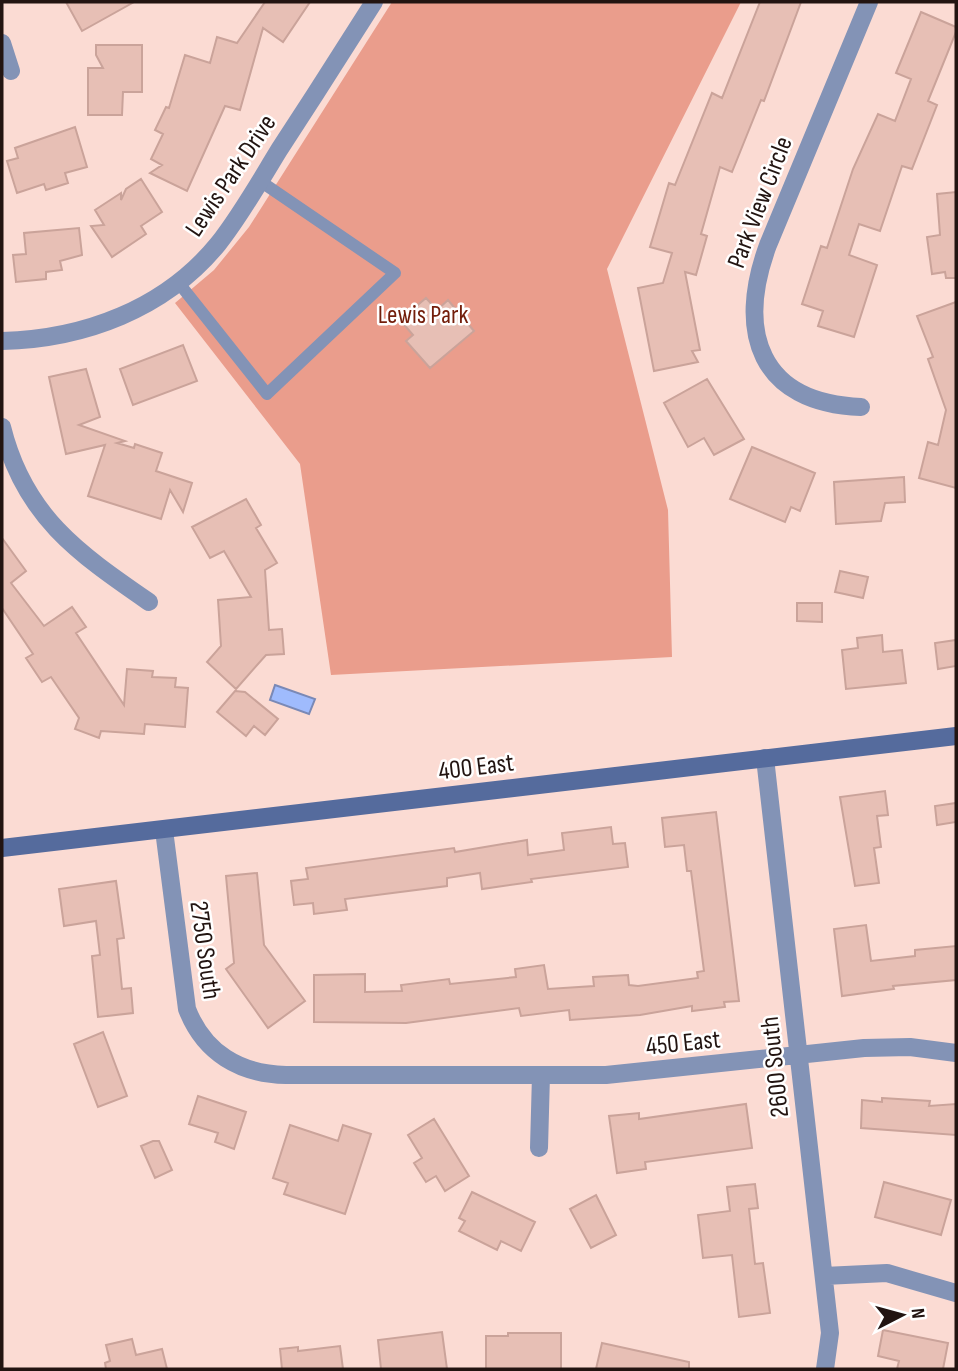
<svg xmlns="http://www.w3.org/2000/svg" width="958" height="1371" font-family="'Sofia Sans Condensed',sans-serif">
  <rect width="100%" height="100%" fill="#fbdbd3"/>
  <path fill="#ea9d8c" d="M392,2H741L607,269L668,510L672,657L331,675L300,464L175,303L214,270L249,227Z"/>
  <path fill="#9fbbfd" stroke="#7a89b6" stroke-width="2" d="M275,685L315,699L309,714L270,700Z"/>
  <path fill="#e7bfb5" stroke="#caa39a" stroke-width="2" d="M66,2H134L82,31Z
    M265,2H310L283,42L263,28L240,110L225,106L187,191L150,173L162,165L151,159L163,134L155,130L166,107L169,108L185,55L210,63L217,37L237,43Z
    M760,2H801L764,101L761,100L732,172L720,167L701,234L707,236L696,275L685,272L700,350L692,351L698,362L654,371L638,288L663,283L672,253L650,247L669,183L675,185L712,93L722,98Z
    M921,12L956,27V32L928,101L937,105L912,169L902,166L880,231L859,224L849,255L877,265L854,337L818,326L823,311L802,304L821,246L827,248L853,169L878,114L895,121L911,79L896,73Z
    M96,45H142V92H123L122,115H88V68H103L96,55Z
    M75,127L87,167L65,173L68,183L46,190L44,184L17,193L7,161L18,158L15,148Z
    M141,179L162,212L141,226L146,234L112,257L91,226L104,225L95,210L121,193V200L126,189Z
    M956,192V278H946L945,272L932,274L927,237L940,235L937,194Z
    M79,228L82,255L60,261L62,270L46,272V279L16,282L13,255L26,254L24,233Z
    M426,298L437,310L448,300L474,331L430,368L406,341L413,335L400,320Z
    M956,302V488L919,478L928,442L938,445L946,410L928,359L933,357L917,316Z
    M183,345L197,381L133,405L120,369Z
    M86,369L100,417L79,425L125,441L117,443L134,448L135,444L162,453L156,471L192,483L183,512L170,490L161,519L88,496L105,445L66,454L49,377Z
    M707,379L744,439L714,455L704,438L688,447L664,403Z
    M752,447L815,473L800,511L791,507L785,522L730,499Z
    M904,477L905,502L885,503L881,521L836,524L834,482Z
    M246,499L261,525L256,528L277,563L265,570L269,630L282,629L284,654L266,655L236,689L207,662L221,646L218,600L251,597L224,551L210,558L192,527Z
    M2,538L26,571L11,583L44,626L72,607L86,627L76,633L124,705L127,669L153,671L152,677L176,678L175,687L188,688L185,727L145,724L144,734L101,731L99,738L75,729L79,718L51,677L42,682L26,658L33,654L2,608Z
    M840,571L868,577L863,598L835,592Z
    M797,603H822V622L797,621Z
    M882,635L883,652L902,650L906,683L846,689L842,650L858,648L857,638Z
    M956,640V666L938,669L935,643Z
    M235,691L245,692L278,719L265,735L254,726L246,736L217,712Z
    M885,791L888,815L877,816L881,847L874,848L879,883L855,886L840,797Z
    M956,803V822L937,825L935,806Z
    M716,812L739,1001L724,1002L725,1007L692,1011V1006L640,1015L570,1020L569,1010L521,1016L519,1008L406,1023L314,1022V975L365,974V992L402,991L401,985L449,979L450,984L516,977L515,969L544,965L548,989L594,986L593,977L628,975L629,985L638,986L698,978L697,972L704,971L691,871H687L684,845L665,847L662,818Z
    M611,827L613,844L625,843L628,867L531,879L532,882L482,889L480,873L447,878V886L345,899L347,910L314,914L313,903L294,905L291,881L308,879L306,868L454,848L455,852L527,840L528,855L564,850L562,833Z
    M257,873L264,945L305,1001L268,1028L226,969L234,963L226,876Z
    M116,881L124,938L117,939L122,989L131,988L133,1013L98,1017L92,956L100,955L96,921L64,926L59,889Z
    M866,925L871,961L915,956V950L956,946V980L893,986L894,989L842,996L834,929Z
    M103,1032L127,1096L98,1107L74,1044Z
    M198,1096L246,1112L234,1149L215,1142L218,1133L189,1124Z
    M882,1098L930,1101L929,1106L956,1104V1135L861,1128L862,1100L882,1102Z
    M746,1104L752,1148L645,1162L646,1169L617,1173L609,1116L639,1113V1119Z
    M434,1119L469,1176L445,1191L436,1176L426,1182L414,1163L422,1158L408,1135Z
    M290,1125L338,1141L343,1125L371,1134L345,1214L284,1194L288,1183L273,1178Z
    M153,1141H159L172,1170L155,1178L141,1146Z
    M884,1182L951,1200L941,1235L875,1217Z
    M755,1184L758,1208L749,1209L755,1264L763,1263L770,1313L739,1317L732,1255L703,1258L698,1215L730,1211L727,1187Z
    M472,1192L535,1222L521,1251L501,1241L497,1250L459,1231L465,1221L459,1218Z
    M596,1195L616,1235L591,1248L570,1209Z
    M883,1330L948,1343L943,1369H897L899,1361L878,1356Z
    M442,1332L447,1369H381L378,1340Z
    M508,1333H561V1369H486V1336H508Z
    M132,1339L136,1355L162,1349L167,1369H106L105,1363L110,1361L106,1345Z
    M602,1343L689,1362V1369H596Z
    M340,1346L343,1369H282L280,1349L298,1347V1351Z"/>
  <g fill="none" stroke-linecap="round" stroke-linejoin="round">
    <path stroke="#8393b6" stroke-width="12" d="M178,282L267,394L395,273L260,181"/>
    <path stroke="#8393b6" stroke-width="18" d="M2,43L11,71
      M2,341C84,339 165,309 218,244C241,215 260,181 279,150C311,101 343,51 374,2
      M861,407C759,403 736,332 768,245L869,2
      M2,427C24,516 78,553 149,602
      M765,758L830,1333L825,1369
      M164,830L187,1009C204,1053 240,1074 286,1075H606L864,1048L910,1047L956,1053
      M539,1148L541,1075
      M824,1276L887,1273L956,1293"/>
    <path stroke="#556b9d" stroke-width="18" d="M2,848L956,736"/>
  </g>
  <g text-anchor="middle" stroke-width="5" stroke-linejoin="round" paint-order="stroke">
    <g font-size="26" fill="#221411" stroke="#fff">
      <text transform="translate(230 175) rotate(-56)" y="9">Lewis Park Drive</text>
      <text transform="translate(759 202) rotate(-69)" y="9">Park View Circle</text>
      <text transform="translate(476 766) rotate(-7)" y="9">400 East</text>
      <text transform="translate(206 950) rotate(82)" y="9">2750 South</text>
      <text transform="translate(683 1042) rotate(-6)" y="9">450 East</text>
      <text transform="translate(774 1067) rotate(-96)" y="9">2600 South</text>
    </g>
    <g font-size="26" fill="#731e0b" stroke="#fff">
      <text x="423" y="323">Lewis Park</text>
    </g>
  </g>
  <rect width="958" height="1371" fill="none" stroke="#221411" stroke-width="7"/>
  <g transform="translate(902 1315) rotate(84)" stroke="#ffffff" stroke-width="5" paint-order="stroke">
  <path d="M0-5L12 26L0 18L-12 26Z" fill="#221411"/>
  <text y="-10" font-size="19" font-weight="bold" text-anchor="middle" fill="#221411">N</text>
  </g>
</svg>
